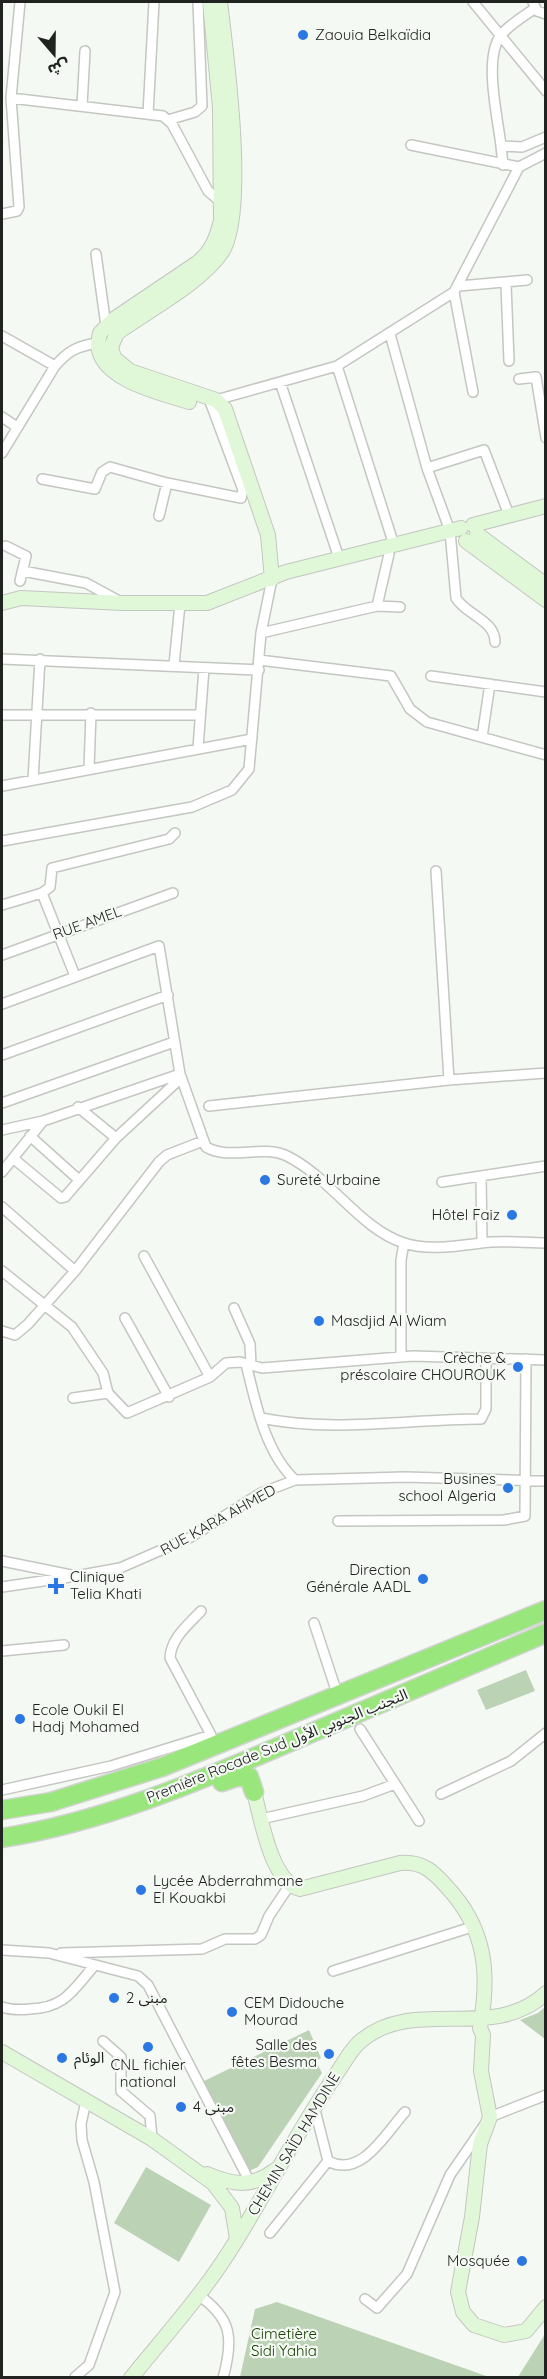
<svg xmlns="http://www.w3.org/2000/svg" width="547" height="2379" font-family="Quicksand,'Noto Sans Arabic',sans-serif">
  <rect width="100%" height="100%" fill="#f5f9f4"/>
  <path fill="#bcd2b5" d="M526,1670L535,1691L486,1710L477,1690Z
    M545,2007L546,2039H545L520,2020L538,2013Z
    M309,2030L321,2058L316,2061L322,2073L258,2167L249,2171L202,2082Z
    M146,2167L211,2205L179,2262L114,2223Z
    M277,2302L489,2377H240L255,2309Z
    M545,2334V2377H518Z"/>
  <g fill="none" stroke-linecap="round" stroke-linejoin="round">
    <g stroke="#c3c6c1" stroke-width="12">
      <path id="street" d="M473,2L546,91
        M533,2L537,11L546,14
        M11,98L163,116L172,124L208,191L223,204
        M82,106L85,51
        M148,114L154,2
        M168,120L195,112L202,106L198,2
        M411,145L519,167
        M501,146C498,118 483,58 501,35C509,25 524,16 534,9
        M503,165L501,146L522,147L546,137
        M2,214L17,211L19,207L11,98L20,2
        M96,254L106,326
        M506,284L509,361
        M459,286L527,280
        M454,292L473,392
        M390,334L427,468L450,531L456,598C466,615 495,620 495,642
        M2,336L55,366
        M337,366L394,545
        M519,379L536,377L546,438
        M280,382L339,558
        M216,400L337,366L454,292L519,167L546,153
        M2,417L17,427
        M2,453L55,366C68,351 77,346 98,343
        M427,468L484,450L509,515
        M42,479L95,489L102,472L110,467L167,483L241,498L243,490L209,399
        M159,516L167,483
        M6,546L26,556L20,581
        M23,571L86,583L119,601
        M377,606L389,554
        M261,633L377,606L400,607
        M2,659L259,670
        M259,660L391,676L410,709L427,722L546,755
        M174,665L180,604
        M431,676L546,692
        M2,715H200
        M482,737L490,684
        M198,748L204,668
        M89,769L91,713
        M33,780L40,659
        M2,786L252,739
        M2,841L192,807L232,790L249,769L261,633L272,579
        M436,871L449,1080
        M42,893L75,976
        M2,905L42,893L50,887L52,868L169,839L175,833
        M2,955L173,893
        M2,1004L159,946L180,1074L206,1147C230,1161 262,1144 287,1156C330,1177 360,1229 404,1243C428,1251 457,1246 481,1243C502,1240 525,1243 546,1243
        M2,1055L168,995
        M2,1103L174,1042
        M209,1106L449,1080L546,1073
        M78,1107L116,1138
        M2,1130L43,1121L180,1074
        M30,1136L79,1180
        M14,1159L61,1198L65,1197L116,1138L181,1078
        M2,1172L43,1121
        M481,1176L482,1242
        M442,1182L546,1166
        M2,1207L75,1271
        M144,1256L210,1377
        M2,1271L72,1327L103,1373L108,1393L127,1413L210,1377L226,1363L240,1362L262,1368L413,1356L546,1360
        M234,1308L250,1344L251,1366L247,1368C256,1405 266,1453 295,1480
        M125,1318L169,1397
        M2,1331L15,1335L28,1324L75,1271L159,1162L167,1155L203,1141
        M401,1357V1260L404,1243
        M73,1398L108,1393
        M261,1418C334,1433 407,1419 481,1419L486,1409V1358
        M338,1521L504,1520L525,1516L526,1359
        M2,1561L76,1576L120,1568L191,1537L261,1493L295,1480L405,1477L546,1481
        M2,1587L70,1577
        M314,1623L338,1696
        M2,1651L64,1645
        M360,1729L419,1821
        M2,1790L111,1766L211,1735L170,1658C171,1638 188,1625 201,1611
        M441,1794L511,1761L546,1733
        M261,1819L363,1796L395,1784
        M2,1950L49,1953L138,1976L148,1985L251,2184
        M61,1953L202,1949L225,1939H255L261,1935L269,1916L289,1886
        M333,1971L475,1926
        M2,2007C11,2010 20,2010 30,2009C65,2008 73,1990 94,1966
        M103,2041L121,2057V2091L150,2116L152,2139
        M314,2106L328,2161C361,2179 386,2133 405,2112
        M270,2233L328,2161
        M197,2294C232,2318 234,2338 223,2378
        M365,2299L377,2308L407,2274L450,2175L490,2117L546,2095
        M75,2377L89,2365L115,2292L94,2182L82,2140L81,2124L86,2101"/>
    </g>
    <g stroke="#c3c6c1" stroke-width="16">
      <path id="secondary" d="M220,2C226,52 248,212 222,252C200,284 149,310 117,333L111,347L114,358L130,371L216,400L225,409L268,535L272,579
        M189,402C162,393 98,380 98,343L100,333L114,319L197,263C212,251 216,239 221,221L220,108L210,2
        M473,525L546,506
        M477,534L546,585
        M466,541L546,600
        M2,603L21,598L123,603H207L286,572L461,528
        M254,1792C261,1818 271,1882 300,1889L400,1863C422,1861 433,1871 447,1887C486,1929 490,1973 480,2028L483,2035L481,2071L490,2117L480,2144L472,2217L458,2292L463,2312L474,2325L504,2335L526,2331L546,2307
        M2,2052L152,2139L213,2183L232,2208L237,2239
        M207,2174C233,2185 252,2188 275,2170
        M131,2378C164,2337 201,2296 229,2252C266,2194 296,2133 335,2076C343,2065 351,2048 362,2040C416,1996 493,2043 546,1993"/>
    </g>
    <g stroke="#d3d3d3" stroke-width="21">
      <path id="highway" d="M222,1782L236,1777H249L254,1792
        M2,1810L51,1802L162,1767L546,1610
        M2,1838C102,1822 197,1782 290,1742C375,1706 460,1669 546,1633"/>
    </g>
    <use href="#street" stroke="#fff" stroke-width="9"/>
    <use href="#secondary" stroke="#e0f8d8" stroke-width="14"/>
    <use href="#highway" stroke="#99e67c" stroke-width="18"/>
  </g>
  <g fill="#2b78e4" stroke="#f5f9f4" stroke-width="2">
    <circle cx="303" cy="35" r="6"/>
    <circle cx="265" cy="1180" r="6"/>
    <circle cx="512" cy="1215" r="6"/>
    <circle cx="319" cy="1321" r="6"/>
    <circle cx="518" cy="1367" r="6"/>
    <circle cx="508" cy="1488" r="6"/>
    <circle cx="423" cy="1579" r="6"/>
    <path d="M53 1577h6v6h6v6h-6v6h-6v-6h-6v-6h6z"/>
    <circle cx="20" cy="1719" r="6"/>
    <circle cx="141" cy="1890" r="6"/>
    <circle cx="114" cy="1998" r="6"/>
    <circle cx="232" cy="2012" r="6"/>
    <circle cx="148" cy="2047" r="6"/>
    <circle cx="329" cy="2054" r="6"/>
    <circle cx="62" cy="2058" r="6"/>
    <circle cx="181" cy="2107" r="6"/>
    <circle cx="522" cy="2261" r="6"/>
  </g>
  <g text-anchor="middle" stroke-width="4.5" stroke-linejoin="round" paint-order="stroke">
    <g font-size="15" fill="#212321" stroke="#f5f9f4" text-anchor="start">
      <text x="315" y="40">Zaouia Belkaïdia</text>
      <text x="277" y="1185">Sureté Urbaine</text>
      <text x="500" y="1220" text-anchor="end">Hôtel Faiz</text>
      <text x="331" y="1326">Masdjid Al Wiam</text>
      <text x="506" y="1363" text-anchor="end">Crèche &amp;<tspan x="506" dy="17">préscolaire CHOUROUK</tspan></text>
      <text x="496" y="1484" text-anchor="end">Busines<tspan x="496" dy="17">school Algeria</tspan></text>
      <text x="411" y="1575" text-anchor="end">Direction<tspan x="411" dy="17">Générale AADL</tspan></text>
      <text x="70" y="1582">Clinique<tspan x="70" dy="17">Telia Khati</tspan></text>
      <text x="32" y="1715">Ecole Oukil El<tspan x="32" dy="17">Hadj Mohamed</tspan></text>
      <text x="153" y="1886">Lycée Abderrahmane<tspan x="153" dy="17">El Kouakbi</tspan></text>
      <text x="126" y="2003">مبنى 2</text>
      <text x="244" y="2008">CEM Didouche<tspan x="244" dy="17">Mourad</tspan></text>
      <text x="317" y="2050" text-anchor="end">Salle des<tspan x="317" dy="17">fêtes Besma</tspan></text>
      <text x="74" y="2063">الوئام</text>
      <text x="148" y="2070" text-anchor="middle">CNL fichier<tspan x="148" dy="17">national</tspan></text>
      <text x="193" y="2112">مبنى 4</text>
      <text x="510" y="2266" text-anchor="end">Mosquée</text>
    </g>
    <g font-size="15" fill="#212321" stroke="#f5f9f4">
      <text transform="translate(87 923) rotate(-20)" y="5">RUE AMEL</text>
      <text transform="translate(218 1520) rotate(-29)" y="5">RUE KARA AHMED</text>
      <text transform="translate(277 1746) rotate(-22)" y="5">Première Rocade Sud التجنب الجنوبي الأول</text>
      <text transform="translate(294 2144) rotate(-59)" y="5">CHEMIN SAÏD HAMDINE</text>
    </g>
    <g font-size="15" fill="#174001" stroke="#f5f9f4">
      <text x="284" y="2339">Cimetière<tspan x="284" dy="17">Sidi Yahia</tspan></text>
    </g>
  </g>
  <rect width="547" height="2379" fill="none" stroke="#212321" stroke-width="6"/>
  <g transform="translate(54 54) rotate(160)" stroke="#f5f9f4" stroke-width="4.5" paint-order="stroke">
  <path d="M0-4.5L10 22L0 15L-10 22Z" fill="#212321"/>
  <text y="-9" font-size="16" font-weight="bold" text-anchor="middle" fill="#212321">ش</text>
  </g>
</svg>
